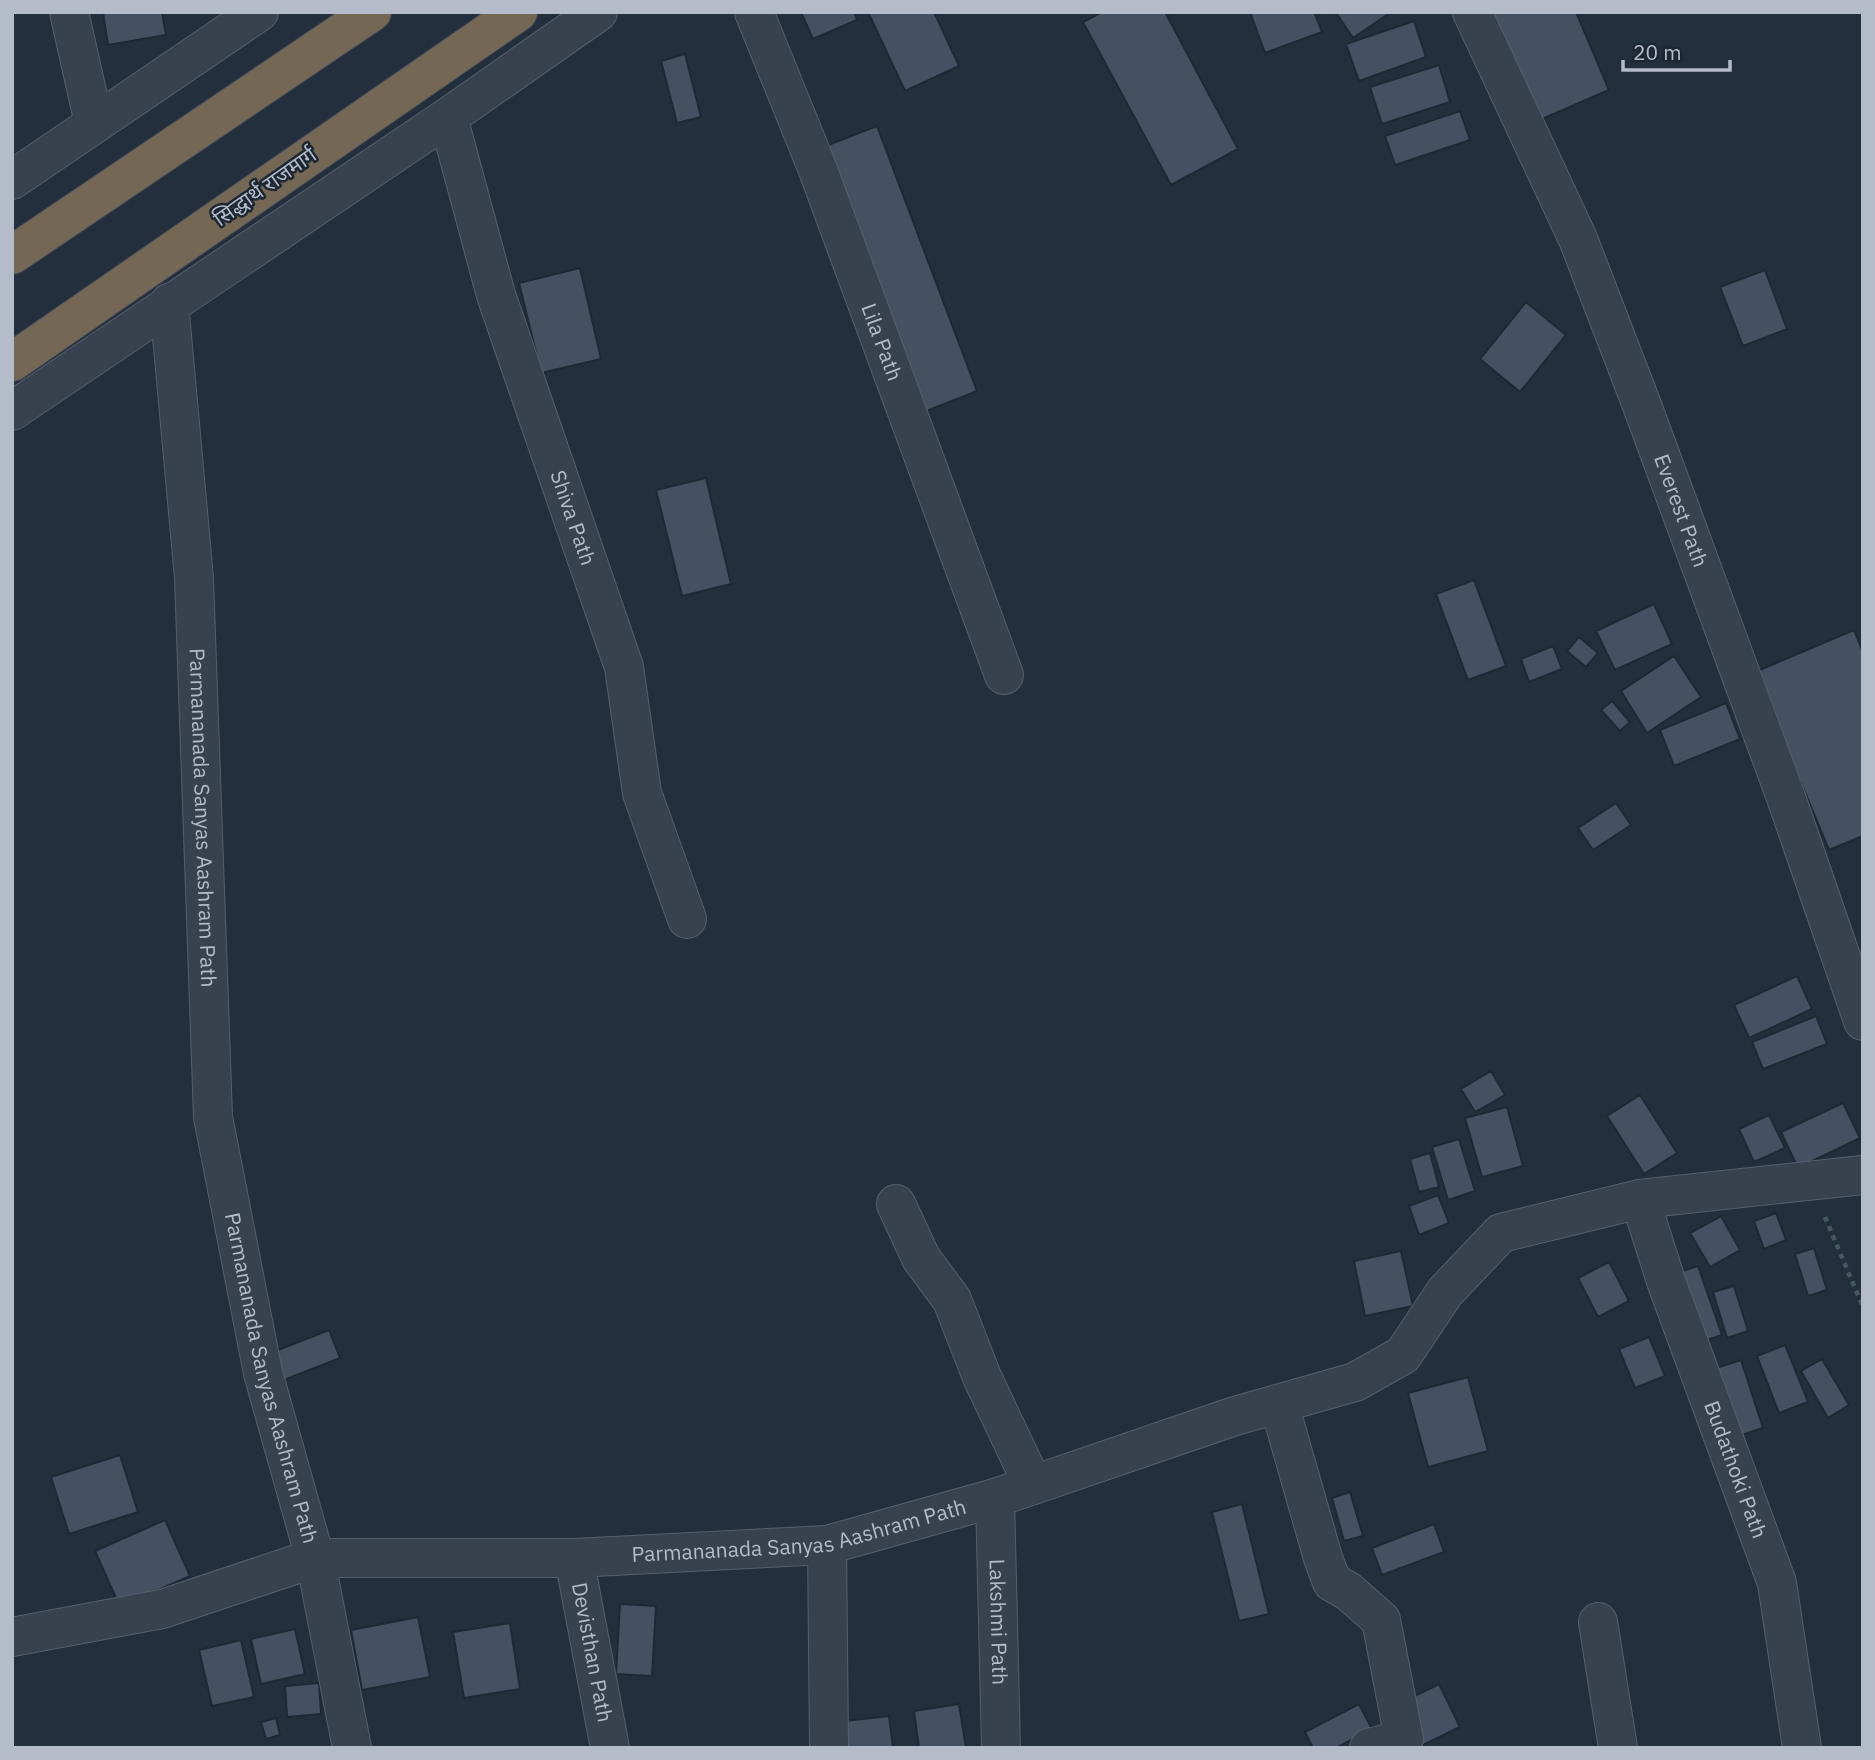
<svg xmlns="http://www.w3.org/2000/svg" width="1875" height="1760" font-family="'IBM Plex Sans','Noto Sans Devanagari',sans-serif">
  <rect width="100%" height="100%" fill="#242f3e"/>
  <path fill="#455162" stroke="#1f2835" stroke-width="2" d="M103,12H162L166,35L108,45Z
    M801,12H854L857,20L813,39Z
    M868,12H934L959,66L905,91Z
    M1102,12H1165L1238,149L1171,185L1083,22Z
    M1250,12H1314L1322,32L1265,53Z
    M1340,12H1391L1353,38L1337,14Z
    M1489,12H1576L1609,90L1535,122Z
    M1414,21L1426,57L1359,81L1346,44Z
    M685,54L701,117L677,123L661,61Z
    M1439,65L1450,102L1382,124L1370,87Z
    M1460,111L1470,140L1395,165L1385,136Z
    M877,126L977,391L924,412L823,147Z
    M580,268L601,359L541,373L519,283Z
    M1765,270L1787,329L1743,346L1720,287Z
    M1526,302L1566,335L1520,392L1480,359Z
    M706,478L731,584L682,596L656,490Z
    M1474,580L1506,666L1468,680L1436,594Z
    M1654,604L1672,644L1615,670L1596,631Z
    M1854,630L1863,652V836L1829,850L1755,672Z
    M1579,637L1598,653L1586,667L1567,651Z
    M1553,646L1562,669L1529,682L1521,659Z
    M1674,656L1701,697L1647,733L1621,691Z
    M1612,701L1630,722L1620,731L1601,710Z
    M1726,703L1740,739L1674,766L1660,730Z
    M1616,803L1631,825L1593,850L1578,828Z
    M1797,976L1812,1009L1749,1038L1734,1005Z
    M1816,1016L1827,1044L1763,1069L1752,1042Z
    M1491,1071L1505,1095L1475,1112L1461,1089Z
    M1640,1095L1677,1153L1644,1174L1607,1116Z
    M1843,1103L1860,1138L1798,1168L1781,1132Z
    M1507,1107L1523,1166L1482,1177L1465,1118Z
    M1769,1115L1785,1148L1754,1162L1739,1129Z
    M1459,1139L1475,1191L1448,1200L1432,1147Z
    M1430,1153L1439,1187L1419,1192L1410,1159Z
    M1438,1195L1449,1223L1419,1235L1409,1206Z
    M1776,1213L1786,1240L1764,1249L1754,1221Z
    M1721,1216L1740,1250L1710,1267L1690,1233Z
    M1814,1248L1827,1290L1808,1296L1795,1254Z
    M1401,1251L1413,1306L1365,1316L1354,1261Z
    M1609,1262L1629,1301L1598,1317L1578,1278Z
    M1698,1266L1722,1335L1695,1344L1671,1275Z
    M1734,1286L1748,1331L1727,1338L1713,1292Z
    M329,1330L340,1358L284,1380L273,1352Z
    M1649,1337L1665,1376L1635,1388L1619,1349Z
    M1785,1345L1808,1402L1779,1413L1757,1356Z
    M1822,1359L1849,1405L1828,1418L1801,1371Z
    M1741,1360L1763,1428L1732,1438L1710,1370Z
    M1468,1377L1488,1451L1428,1467L1408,1393Z
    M120,1455L138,1512L69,1534L51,1477Z
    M1350,1492L1363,1536L1344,1541L1332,1498Z
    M1242,1504L1269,1614L1239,1621L1212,1512Z
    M165,1520L190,1576L120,1607L95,1551Z
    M1434,1524L1444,1552L1382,1575L1372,1548Z
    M620,1604L656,1606L652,1676L616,1674Z
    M418,1617L430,1677L362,1690L351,1630Z
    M510,1623L520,1689L464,1698L453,1632Z
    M295,1629L305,1674L261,1684L251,1639Z
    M241,1640L254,1697L212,1706L199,1650Z
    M319,1683L321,1714L287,1717L285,1686Z
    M1439,1684L1460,1727L1419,1747L1398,1704Z
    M959,1704L966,1748H919L914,1711Z
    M1359,1704L1372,1729L1336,1748H1313L1305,1732Z
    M889,1716L893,1748H840L836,1722Z
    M276,1718L280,1735L266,1739L261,1722Z"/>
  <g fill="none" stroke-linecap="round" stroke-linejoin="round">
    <g stroke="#565f6c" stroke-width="40">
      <g id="minor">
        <path d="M69,12L94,123"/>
        <path id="s1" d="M754,12L818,170L1004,675"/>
        <path id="s2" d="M1472,12L1578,239L1643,408L1788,803L1863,1021"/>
        <path id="s3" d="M448,117L496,295L624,667L642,793L687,919"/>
        <path d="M12,180L259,12"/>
        <path id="s4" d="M169,303L194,578L213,1117L263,1373L315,1558H574L827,1545L995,1498L1235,1416L1355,1382L1403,1355L1445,1292L1501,1233L1640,1199L1863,1175"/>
        <path d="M12,411L448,117L598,12"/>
        <path id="s5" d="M1640,1199L1666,1281L1777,1583L1802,1748"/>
        <path d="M896,1204L921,1258L952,1300L982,1377L1033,1485"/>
        <path d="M1279,1404L1323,1558L1332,1582L1348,1591L1381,1620L1404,1739L1369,1748"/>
        <path id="s6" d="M995,1498L1001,1748"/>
        <path d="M827,1545L829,1748"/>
        <path id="s7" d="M574,1558L610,1748"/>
        <path d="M1598,1622L1618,1748"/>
        <path d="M12,1637L162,1609L315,1558L352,1748"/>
      </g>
    </g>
    <g stroke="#434c59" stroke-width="40">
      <path id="highway" d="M12,255L372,12
        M12,362L518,12"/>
    </g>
    <path stroke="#44595c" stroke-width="4.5" stroke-dasharray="5 5" stroke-linecap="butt" d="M1825,1217L1863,1307"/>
    <use href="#minor" stroke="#38414e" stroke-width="38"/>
    <use href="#highway" stroke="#746855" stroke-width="38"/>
  </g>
  <g text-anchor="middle" stroke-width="5" stroke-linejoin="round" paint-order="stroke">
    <g font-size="21" fill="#b4bcc9" stroke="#1d2633">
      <text transform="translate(265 187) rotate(-35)" y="7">सिद्धार्थ राजमार्ग</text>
      <text dy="7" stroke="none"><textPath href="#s1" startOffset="354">Lila Path</textPath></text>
      <text dy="7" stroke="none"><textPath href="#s2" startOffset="541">Everest Path</textPath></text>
      <text dy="7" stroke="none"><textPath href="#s3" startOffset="420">Shiva Path</textPath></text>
      <text dy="7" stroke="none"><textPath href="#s4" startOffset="516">Parmananada Sanyas Aashram Path</textPath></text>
      <text dy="7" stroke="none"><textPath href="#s4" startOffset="1083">Parmananada Sanyas Aashram Path</textPath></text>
      <text dy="7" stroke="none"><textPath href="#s5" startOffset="287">Budathoki Path</textPath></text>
      <text dy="7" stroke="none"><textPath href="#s4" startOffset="1755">Parmananada Sanyas Aashram Path</textPath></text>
      <text dy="7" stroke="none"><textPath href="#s6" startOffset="124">Lakshmi Path</textPath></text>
      <text dy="7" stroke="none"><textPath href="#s7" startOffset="96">Devisthan Path</textPath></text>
    </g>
  </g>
  <rect width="1875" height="1760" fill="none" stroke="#b4bcc9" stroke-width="28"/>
  <path d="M1623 60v10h107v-10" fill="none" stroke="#b4bcc9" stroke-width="3.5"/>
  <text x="1633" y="60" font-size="21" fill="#b4bcc9" stroke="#1d2633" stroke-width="5" paint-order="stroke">20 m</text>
</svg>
